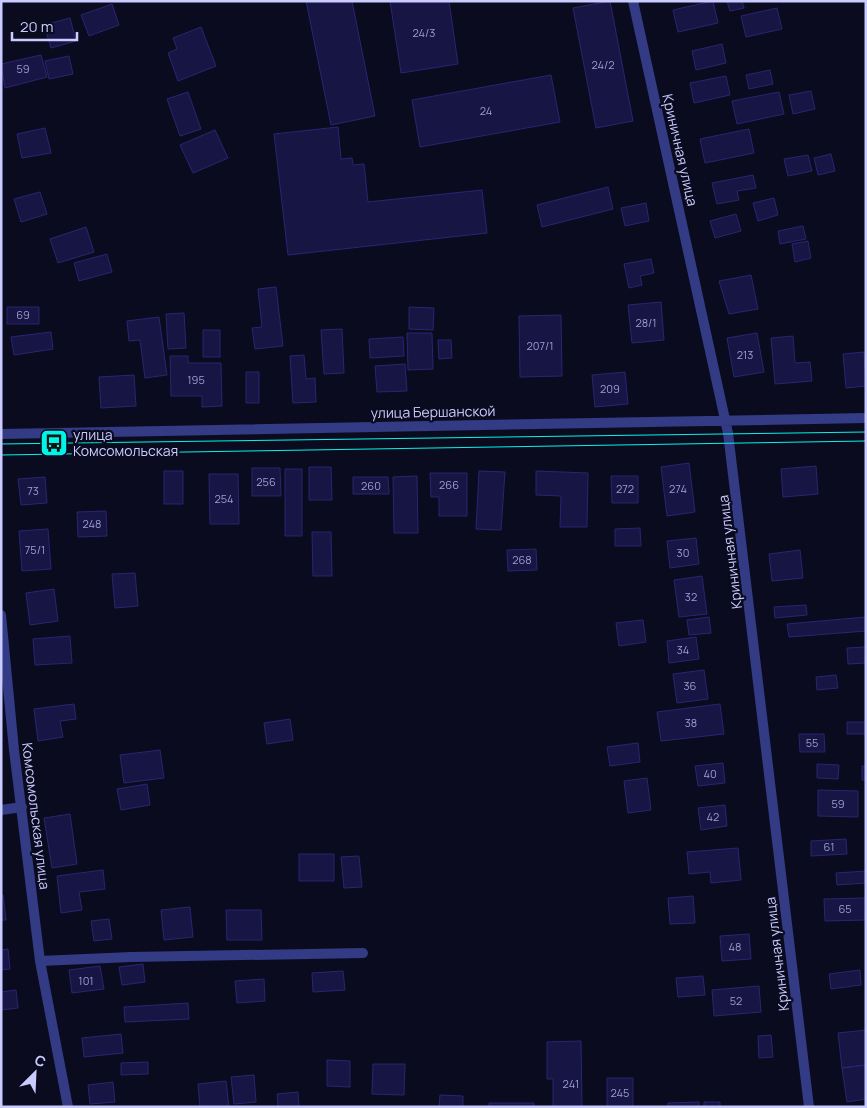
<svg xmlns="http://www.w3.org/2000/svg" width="867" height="1108" font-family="Manrope,sans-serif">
  <rect width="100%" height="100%" fill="#0b0b20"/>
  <path fill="#171543" stroke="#292571" d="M306,1H352L375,116L331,125Z
    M390,1H449L458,64L401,73Z
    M610,1L633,121L596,128L573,8Z
    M713,1L718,23L678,32L673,10Z
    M727,1H742L744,8L730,11Z
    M112,4L119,25L89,36L81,15Z
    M777,8L782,29L746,37L741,16Z
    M70,18L76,41L51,48L44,25Z
    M201,27L216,66L178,81L168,53L177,49L173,38Z
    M722,44L726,63L696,70L692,51Z
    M41,55L47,77L5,88L1,64Z
    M69,56L73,74L49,79L45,61Z
    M770,70L773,84L749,89L746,75Z
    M551,75L560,122L420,147L412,100Z
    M726,76L730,95L694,103L690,83Z
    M811,91L815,109L793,114L789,95Z
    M188,92L201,129L180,136L167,99Z
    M779,92L784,114L737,124L732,101Z
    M338,127L341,159L352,158L353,165L364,164L368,202L482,190L487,233L288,255L274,134Z
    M45,128L51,153L22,158L17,134Z
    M749,129L754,153L705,163L700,139Z
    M215,130L228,158L193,173L180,145Z
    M831,154L835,171L818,175L814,158Z
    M808,155L812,171L788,176L784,159Z
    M753,175L756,188L737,191L739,200L717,204L712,183Z
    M608,187L613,209L542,227L537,205Z
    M40,192L47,214L21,222L14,199Z
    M774,198L778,215L758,221L753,203Z
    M646,203L649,221L625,226L621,208Z
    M736,214L741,231L715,238L710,221Z
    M803,226L806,239L780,244L778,231Z
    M86,227L94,252L58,263L50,239Z
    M808,241L811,258L795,262L792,244Z
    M107,254L112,272L79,281L74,263Z
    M651,259L654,273L640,276L642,285L629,288L624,264Z
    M751,275L758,309L729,314L719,281Z
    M276,287L283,346L255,349L252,328L262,327L258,289Z
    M661,302L664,340L632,343L628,305Z
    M7,307H39V324H7Z
    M409,307L434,308L433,330L409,329Z
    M184,313L186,348L168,349L166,314Z
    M561,315L562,376L520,377L519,316Z
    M159,317L167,375L145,378L140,340L129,341L127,321Z
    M342,329L344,373L324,374L321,330Z
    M203,330H220V357H203Z
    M51,332L53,349L14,355L11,337Z
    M407,333H432L433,369L408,370Z
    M757,333L764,372L734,377L727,338Z
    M793,336L795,363L810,362L812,381L775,384L771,338Z
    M403,337L404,356L370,358L369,339Z
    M438,340H451L452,358L439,359Z
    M864,352L866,386L846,388L843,354Z
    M304,355L306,379L315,378L316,402L293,403L290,356Z
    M170,356H188V363H221L222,406L202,407V396H171Z
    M405,364L407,391L377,392L375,366Z
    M246,372H259V403H246Z
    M625,372L628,404L595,407L592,375Z
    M134,375L136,406L101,408L99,377Z
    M689,463L695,512L667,516L661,467Z
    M816,466L818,494L783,497L781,469Z
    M309,467H331L332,500H309Z
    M252,468H280L281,496H252Z
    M285,469H302V536H285Z
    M164,471H183V504H164Z
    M479,471L505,472L501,530L476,529Z
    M536,471L588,473L587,527H560L561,496L536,495Z
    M430,473H467V516H439V497H431Z
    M209,474H238L239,524H210Z
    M417,476L418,533H394L393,477Z
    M611,476H638V503H612Z
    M45,477L47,503L21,505L18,479Z
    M353,477H388L389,494H353Z
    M106,511L107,536L78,537L77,512Z
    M640,528L641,546H615V529Z
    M48,529L51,569L22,571L19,531Z
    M312,532H331L332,576H313Z
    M696,538L699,564L670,568L667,541Z
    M536,549L537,570L508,571L507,550Z
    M800,550L803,578L772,581L769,554Z
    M135,573L138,606L115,608L112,574Z
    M702,576L707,614L679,617L674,580Z
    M54,589L58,621L30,625L26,593Z
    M806,605L807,615L775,618L774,607Z
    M709,617L711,633L689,635L687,620Z
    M866,617V631L789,637L787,624Z
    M643,620L646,642L619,646L616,623Z
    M70,636L72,663L35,665L33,639Z
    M696,637L699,659L669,663L667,641Z
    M866,647V663L848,664L847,648Z
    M704,670L708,699L677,703L673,674Z
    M836,675L838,688L817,690L816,677Z
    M74,704L76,719L60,721L63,737L38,741L34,709Z
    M720,704L724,734L661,741L657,712Z
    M290,719L293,740L267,744L264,723Z
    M847,722H866V734H847Z
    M799,734H824L825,752H800Z
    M638,743L640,762L610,766L607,747Z
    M160,750L164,778L124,783L120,755Z
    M723,763L725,783L698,786L695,766Z
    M817,764L839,765L838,779L817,778Z
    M862,766H866V780H862Z
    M647,778L651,810L628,813L624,781Z
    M147,784L150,805L121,810L117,789Z
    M818,790L858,791V817L818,816Z
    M725,805L727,826L701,830L698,808Z
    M70,814L77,864L52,868L44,818Z
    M846,839L847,854L811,856V841Z
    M738,848L741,880L711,883L710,872L689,874L687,852Z
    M299,854H334V881H299Z
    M359,856L362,887L344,888L341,857Z
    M103,870L105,889L79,892L82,910L61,913L57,876Z
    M866,871V883L837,885L836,873Z
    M1,895H3L6,920H1Z
    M693,896L695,923L670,924L668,898Z
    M866,898V920L825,921L824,899Z
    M190,907L193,937L164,940L161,910Z
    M226,910H261L262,940H227Z
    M109,919L112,939L94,941L91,921Z
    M749,934L751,959L722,961L720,936Z
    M8,949L10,969L1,970V950Z
    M143,964L145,982L122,985L119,967Z
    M100,966L104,989L72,993L69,970Z
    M860,970L861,985L831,989L829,974Z
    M343,971L345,990L313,992L312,973Z
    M703,976L705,995L678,997L676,978Z
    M264,979L265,1001L237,1003L235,981Z
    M759,986L761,1012L714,1016L712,990Z
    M16,990L18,1008L1,1010V992Z
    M188,1003L189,1019L125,1022L124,1007Z
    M866,1030V1065L842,1068L838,1033Z
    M121,1034L123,1053L84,1057L82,1038Z
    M771,1035L773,1057L759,1058L758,1036Z
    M581,1041L582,1107H553V1079H547V1042Z
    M327,1060L350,1061V1087L327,1086Z
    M148,1062V1074L121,1075V1063Z
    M373,1064H405L404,1095L372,1094Z
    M866,1065V1099L847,1102L842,1068Z
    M254,1075L256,1102L234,1104L231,1077Z
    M607,1078H633V1107H607Z
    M226,1081L229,1107H200L198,1084Z
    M113,1082L115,1102L90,1104L88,1085Z
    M298,1092L299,1107H278L277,1094Z
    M440,1095L463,1096V1107H439Z
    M699,1102V1107H668V1103Z
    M704,1102H720V1107H704Z
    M489,1103H534V1107H489Z"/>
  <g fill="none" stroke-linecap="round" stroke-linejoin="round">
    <path stroke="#323b84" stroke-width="10" d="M1,810L22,807"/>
    <path stroke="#323b84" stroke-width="10" d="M633,1L728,433L809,1107
      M1,434L866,418
      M1,615L14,750L40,961L68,1107
      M40,961L131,957L363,953"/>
    <path stroke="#00f5e7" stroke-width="1" d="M1,444L866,432
      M1,455L866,441"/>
  </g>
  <defs>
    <g id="bus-square" transform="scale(1.4375)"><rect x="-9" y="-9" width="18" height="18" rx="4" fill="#00f5e7" stroke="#0b0b20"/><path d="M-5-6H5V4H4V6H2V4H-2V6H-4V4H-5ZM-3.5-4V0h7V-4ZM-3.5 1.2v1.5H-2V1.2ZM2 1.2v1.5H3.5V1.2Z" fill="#111"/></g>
  </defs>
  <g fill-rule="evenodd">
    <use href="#bus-square" x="54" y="443"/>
  </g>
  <g text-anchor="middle" stroke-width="4.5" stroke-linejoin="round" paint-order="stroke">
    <g font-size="11" fill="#9d9ed0">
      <text x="424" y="37">24/3</text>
      <text x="603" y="69">24/2</text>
      <text x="23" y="73">59</text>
      <text x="486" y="115">24</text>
      <text x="23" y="319">69</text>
      <text x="646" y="327">28/1</text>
      <text x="540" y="350">207/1</text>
      <text x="745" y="359">213</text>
      <text x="196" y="384">195</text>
      <text x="610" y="393">209</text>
      <text x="266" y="486">256</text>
      <text x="449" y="489">266</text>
      <text x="371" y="490">260</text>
      <text x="625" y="493">272</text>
      <text x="678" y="493">274</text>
      <text x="33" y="495">73</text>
      <text x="224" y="503">254</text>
      <text x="92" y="528">248</text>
      <text x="35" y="554">75/1</text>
      <text x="683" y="557">30</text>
      <text x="522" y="564">268</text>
      <text x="691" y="601">32</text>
      <text x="683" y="654">34</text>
      <text x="690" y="690">36</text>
      <text x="691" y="727">38</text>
      <text x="812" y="747">55</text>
      <text x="710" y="778">40</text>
      <text x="838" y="808">59</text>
      <text x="713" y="821">42</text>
      <text x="829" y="851">61</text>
      <text x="845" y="913">65</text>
      <text x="735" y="951">48</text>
      <text x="86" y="985">101</text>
      <text x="736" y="1005">52</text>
      <text x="571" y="1088">241</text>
      <text x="620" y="1097">245</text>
    </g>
    <g font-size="14" fill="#caccff" stroke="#0b0b20">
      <text transform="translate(680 150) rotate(77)" y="5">Криничная улица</text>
      <text transform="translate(433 412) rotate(-1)" y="5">улица Бершанской</text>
      <text transform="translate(730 552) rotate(-97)" y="5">Криничная улица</text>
      <text transform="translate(36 816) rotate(83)" y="5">Комсомольская улица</text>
      <text transform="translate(777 954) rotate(-97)" y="5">Криничная улица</text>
    </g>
    <g font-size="14" fill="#caccff" stroke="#0b0b20" text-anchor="start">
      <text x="73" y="440">улица<tspan x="73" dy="16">Комсомольская</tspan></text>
    </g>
  </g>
  <rect width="867" height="1108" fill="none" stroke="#caccff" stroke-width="5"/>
  <g transform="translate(35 1073) rotate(24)" stroke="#0b0b20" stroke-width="4" paint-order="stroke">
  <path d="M0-4L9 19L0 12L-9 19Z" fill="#caccff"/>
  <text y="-8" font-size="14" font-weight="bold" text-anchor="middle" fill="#caccff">С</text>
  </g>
  <path d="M12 32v8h65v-8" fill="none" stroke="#caccff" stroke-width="2.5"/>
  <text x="20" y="32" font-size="15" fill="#caccff" stroke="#0b0b20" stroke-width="4" paint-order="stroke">20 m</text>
</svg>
